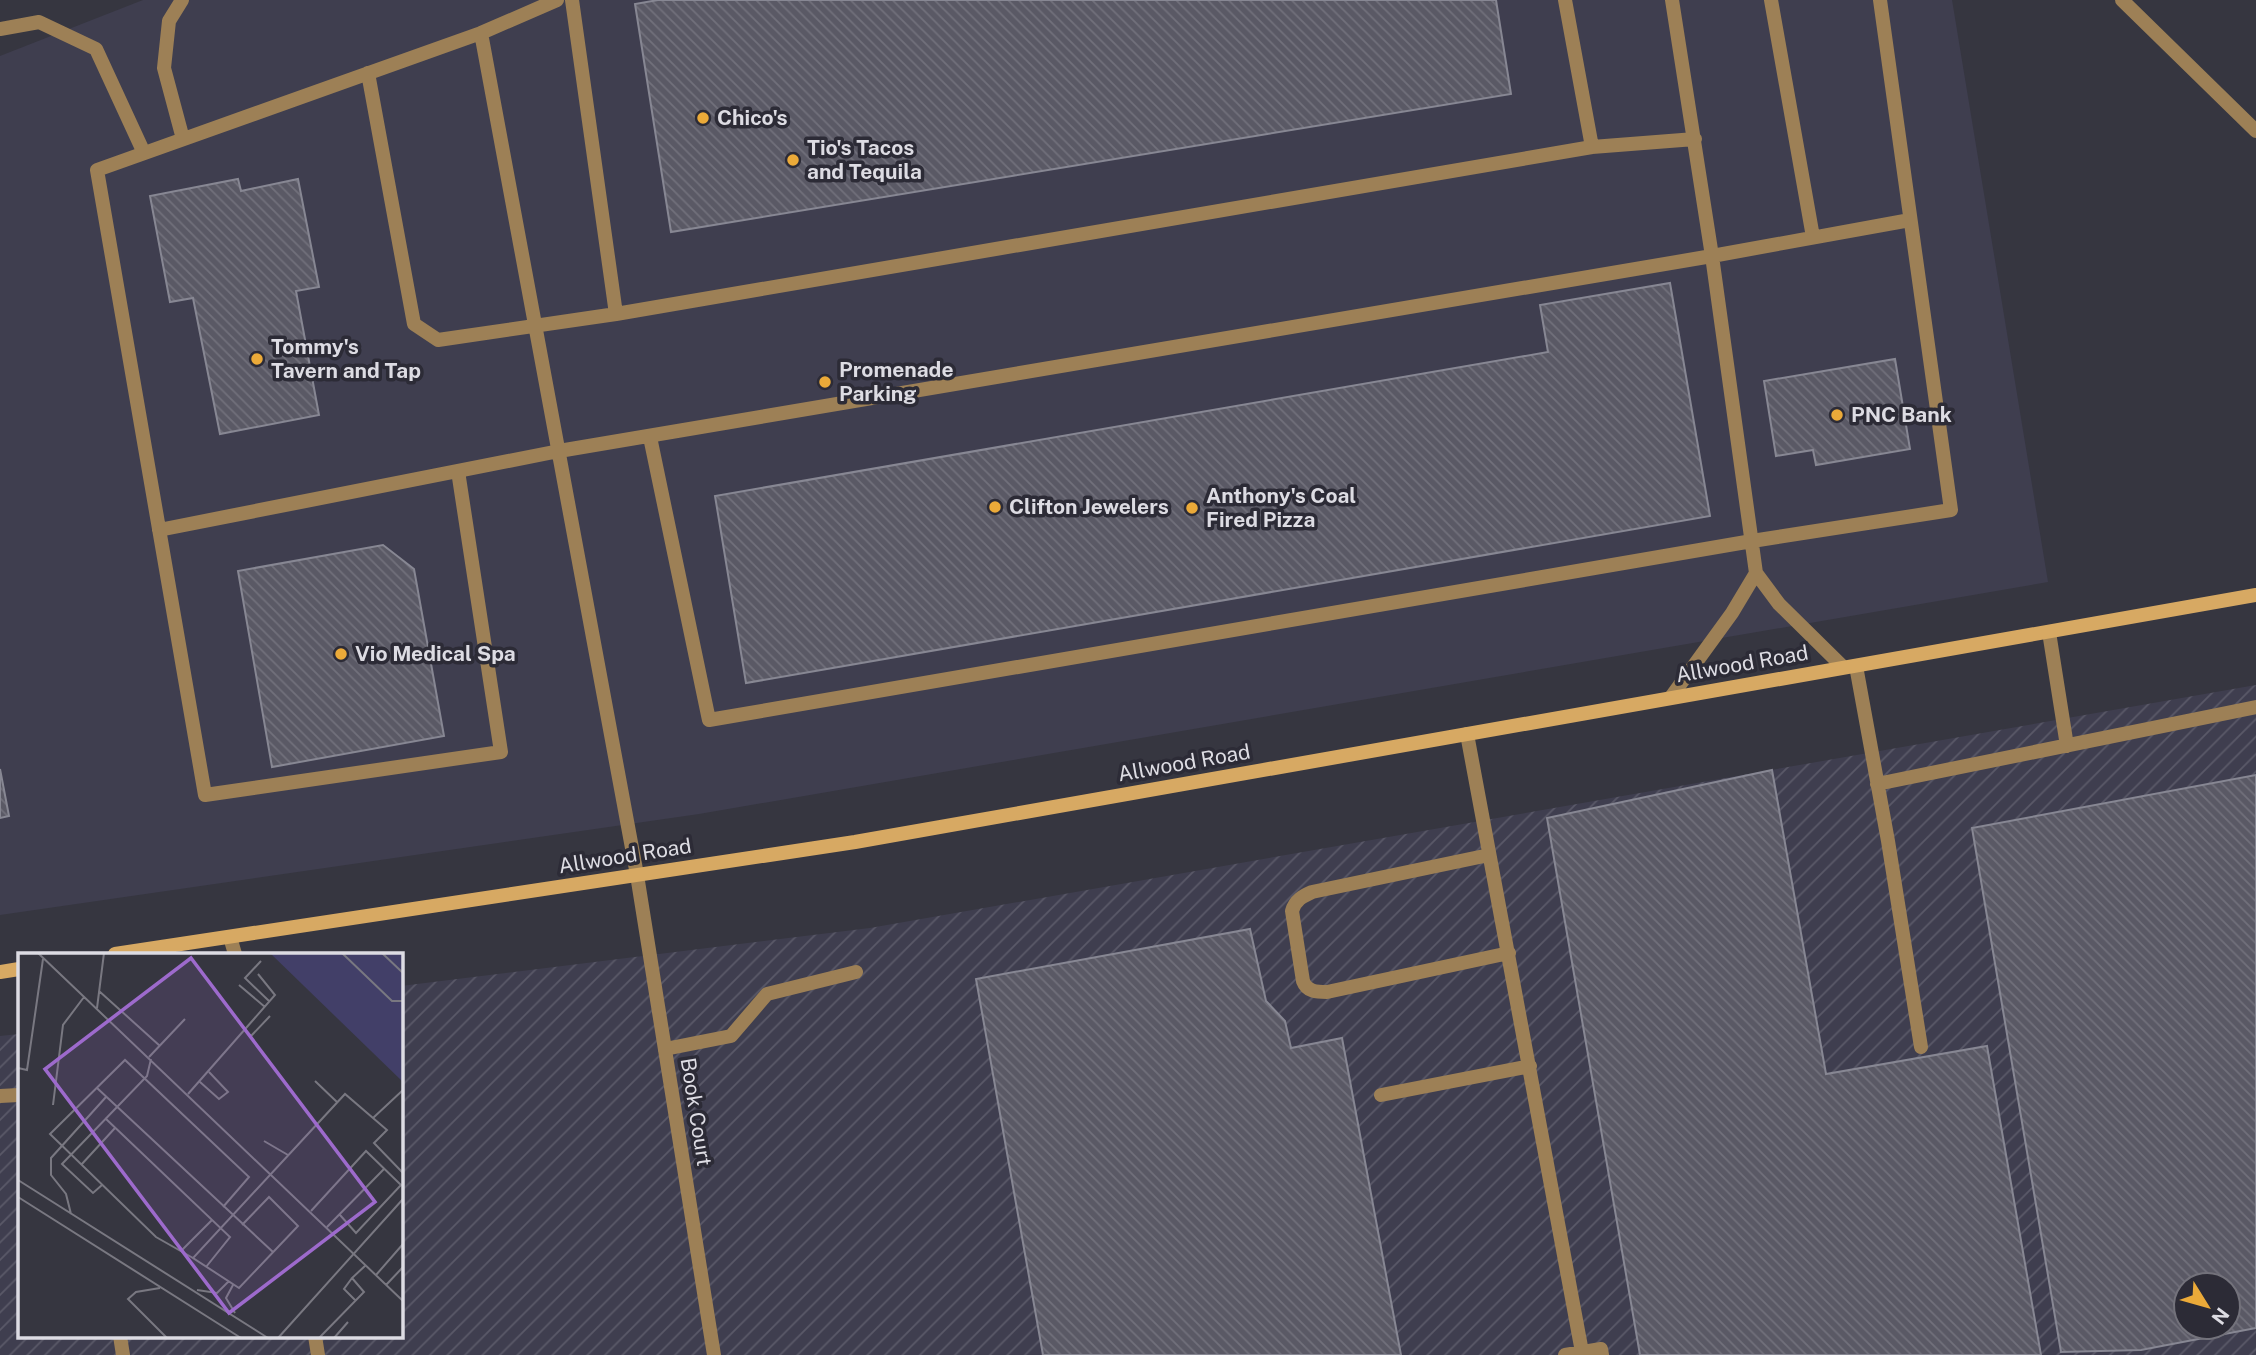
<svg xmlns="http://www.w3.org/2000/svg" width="2256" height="1355" font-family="'Public Sans',sans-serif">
  <defs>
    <pattern id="industrial-furrows" width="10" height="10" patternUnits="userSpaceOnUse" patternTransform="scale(1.75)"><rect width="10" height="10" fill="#3f3e4f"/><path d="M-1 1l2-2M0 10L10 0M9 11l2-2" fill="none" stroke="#5a5968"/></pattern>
    <pattern id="building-back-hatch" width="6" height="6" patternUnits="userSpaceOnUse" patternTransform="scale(1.75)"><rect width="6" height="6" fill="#5a5965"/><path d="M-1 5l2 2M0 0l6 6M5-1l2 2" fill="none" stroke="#71707b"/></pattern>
  </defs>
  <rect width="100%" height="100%" fill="#363640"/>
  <path fill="#3f3e4f" d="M143,0H1952L2048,582L699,814L0,915V56Z"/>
  <path fill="url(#industrial-furrows)" fill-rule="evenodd" d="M2256,685V1355H0V1036L19,1034V1336H401V986L870,928ZM2186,1285H2228V1327H2186Z"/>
  <path fill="url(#building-back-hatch)" stroke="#878793" stroke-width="2" fill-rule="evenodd" d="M658,0H1496L1511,94L671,232L635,4Z
    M238,179L241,191L298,179L319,287L296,291L319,415L220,434L193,298L170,302L150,196Z
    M1670,283L1710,516L746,683L715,496L1548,352L1540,305Z
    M1895,359L1910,449L1816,465L1813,450L1776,456L1764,381Z
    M383,545L414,569L444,736L272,767L238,571Z
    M0,769L9,816L0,818Z
    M1772,770L1826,1074L1987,1046L2041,1355H1640L1547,818Z
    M2256,775V1328L2141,1350L2061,1352L1972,828ZM2186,1285H2228V1327H2186Z
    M1250,929L1266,1001L1285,1021L1291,1048L1342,1038L1401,1355H1043L976,979Z"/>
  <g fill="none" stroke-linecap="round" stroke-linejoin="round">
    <path stroke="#9d8056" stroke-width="14" d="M182,0L169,21L164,68L183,139
      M572,0L616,314
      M1565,0L1592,147
      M1672,0L1712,256L1756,573L1779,604L1843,667
      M1771,0L1813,237
      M2122,0L2256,131
      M0,29L39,22L96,49L144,153
      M481,33L557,0
      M368,73L414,324L438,340L616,314L1592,147L1695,139
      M650,437L709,720L1752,541L1951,510L1880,0
      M458,471L501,752L205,795L97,170L481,33L637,875
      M159,530L559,451L1712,256L1910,220
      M2049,632L2067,746
      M1856,666L1888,841L1921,1047
      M1671,697L1732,613L1756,573
      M1467,734L1582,1352
      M1877,784L2256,707
      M1489,855L1312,892C1303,896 1295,900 1292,911L1303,981C1307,992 1317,992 1327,992L1509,953
      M230,937L235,954
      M665,1049L731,1036L767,994L856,972
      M1381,1095L1530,1066
      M0,1096L19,1095
      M120,1336L123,1355
      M315,1336L318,1355
      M1565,1355L1601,1349L1602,1355"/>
    <path stroke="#9d8056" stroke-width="14" d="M637,875L714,1355"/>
    <path stroke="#d7a963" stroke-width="14" d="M115,954L855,842L2256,595
      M0,972L19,969"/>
  </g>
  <g fill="#ebaa39" stroke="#2c2b36" stroke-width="2.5">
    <circle cx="703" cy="118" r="7"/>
    <circle cx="793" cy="160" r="7"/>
    <circle cx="257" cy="359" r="7"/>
    <circle cx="825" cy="382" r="7"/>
    <circle cx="1837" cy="415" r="7"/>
    <circle cx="995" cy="507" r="7"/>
    <circle cx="1192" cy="508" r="7"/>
    <circle cx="341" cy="654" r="7"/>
  </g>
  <g text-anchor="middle" stroke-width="7" stroke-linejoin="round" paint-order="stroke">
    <g font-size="21" font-weight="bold" fill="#dddce3" stroke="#2c2b36" text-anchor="start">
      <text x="717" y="125">Chico's</text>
      <text x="807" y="155">Tio's Tacos<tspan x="807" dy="24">and Tequila</tspan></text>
      <text x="271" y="354">Tommy's<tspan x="271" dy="24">Tavern and Tap</tspan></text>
      <text x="839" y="377">Promenade<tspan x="839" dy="24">Parking</tspan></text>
      <text x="1851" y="422">PNC Bank</text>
      <text x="1206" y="503">Anthony's Coal<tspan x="1206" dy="24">Fired Pizza</tspan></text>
      <text x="1009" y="514">Clifton Jewelers</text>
      <text x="355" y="661">Vio Medical Spa</text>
    </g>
    <g font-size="21" fill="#dddce3" stroke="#2c2b36">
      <text transform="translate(1742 664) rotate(-10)" y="7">Allwood Road</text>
      <text transform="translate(1184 763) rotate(-10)" y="7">Allwood Road</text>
      <text transform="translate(625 856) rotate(-9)" y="7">Allwood Road</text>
      <text transform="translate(696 1112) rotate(81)" y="7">Book Court</text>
    </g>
  </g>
  <g transform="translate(18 953)">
    <rect width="385" height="385" fill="#363640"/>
    <path d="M252,0H385V129Z" fill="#423f68"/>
    <path fill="none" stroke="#797881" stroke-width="2" d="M20,0L385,348M324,0L374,48H385M364,0L385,20M243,8L227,25L251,48M221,32L247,54M81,38L142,93M79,55L86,0M228,78L233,83L252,63M131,104L167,66M0,115L9,117L25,6M297,128L320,150M182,129L201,146L210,139L191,119M79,135L255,299M170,141L257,42L240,21M35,152L45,72L66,44M87,165L212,284L188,314M355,165L385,137M246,188L270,202M63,212L97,175M0,227L250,385M84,232L75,240L44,211L129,123L133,106M0,244L223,385M293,258L348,198L383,232L338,280L322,262M53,261L48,241L33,222V205L88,144M224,272L251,244L280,273L221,335L175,305L327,141L369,177L356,190L385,220M309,274L366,216M163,298L194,267M175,305L138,284L32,181L107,107L231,224L205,254M358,322L385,291M334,325L326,336L338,348M215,332L208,345L217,360M368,332L385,314M142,335L118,339L110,346L149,385M179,337L199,340L211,328M260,385L385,246M301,385L346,339L334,325L348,312M316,385L330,369"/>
    <path fill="#9d6acc" fill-opacity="0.15" stroke="#9d6acc" stroke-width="3.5" d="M173,5L357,249L211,360L27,116Z"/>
    <rect width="385" height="385" fill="none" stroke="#dddce3" stroke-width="3.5"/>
  </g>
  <g transform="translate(2207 1306) rotate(127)"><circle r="33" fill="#2c2b36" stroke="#73727b" stroke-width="2"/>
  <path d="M0-5L12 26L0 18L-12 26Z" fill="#ebaa39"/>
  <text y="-10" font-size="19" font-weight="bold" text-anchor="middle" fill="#dddce3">N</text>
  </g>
</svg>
